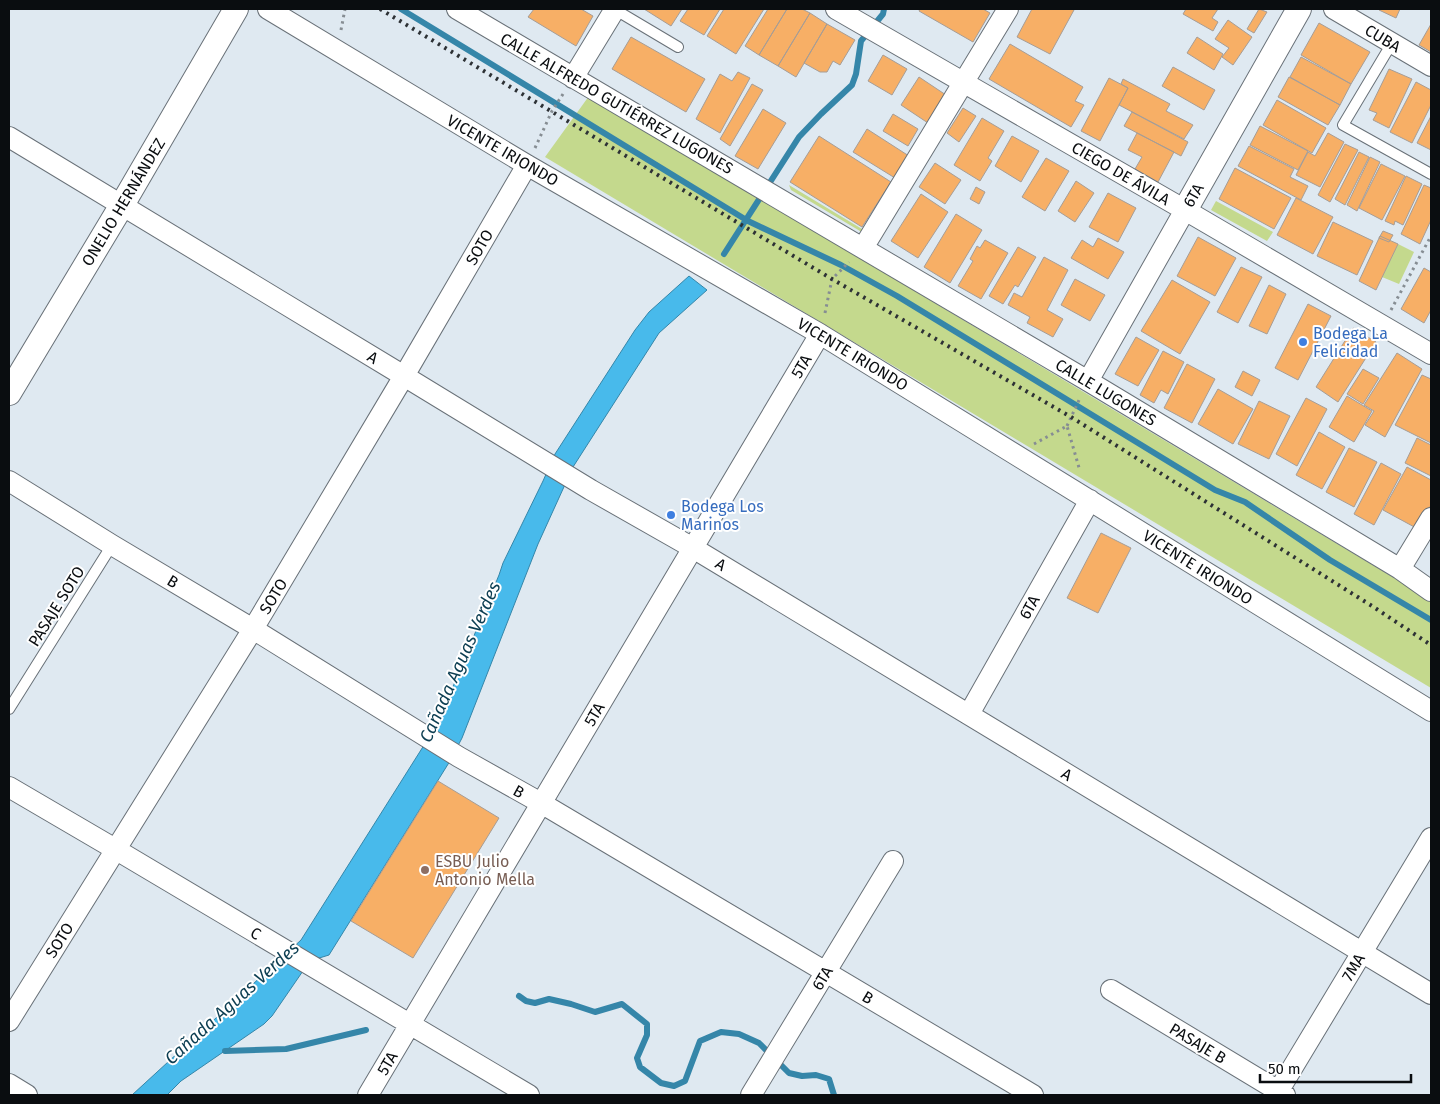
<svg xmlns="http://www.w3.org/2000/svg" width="1440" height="1104" font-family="'Fira Sans',sans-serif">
  <rect width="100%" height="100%" fill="#dfe9f1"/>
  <path fill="#c4d98d" d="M589,96L1431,600V688L545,157Z
    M892,183L866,231H860L791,190L789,185L862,229Z
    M1216,201L1273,232L1267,241L1211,210Z
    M1398,244L1414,252L1399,284L1382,277Z"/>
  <path fill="#48baeb" stroke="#3586a9" d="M689,276L707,290L659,333L573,467L538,544L462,738L450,761L329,955L316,959L305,968L272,1016L264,1024L181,1081L167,1095H132L301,940L438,723L499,575L503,563L543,481L555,454L635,330L649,312Z"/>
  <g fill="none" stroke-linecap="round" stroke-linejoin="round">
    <path stroke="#3586a9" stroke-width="6" d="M401,9L748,221L841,265L897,296L1215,490L1245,502L1330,560L1431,620
      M724,254L799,137L821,114L852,85L856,74L861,41L883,14L884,9
      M519,996L526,1001L535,1003L549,999L571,1004L595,1012L622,1004L647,1024V1035L637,1058L640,1067L661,1083L674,1086L685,1081L700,1041L721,1032L739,1034L759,1043L789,1073L802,1076L816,1075L829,1079L834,1095
      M225,1051L286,1049L366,1030"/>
  </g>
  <path fill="#f7af66" stroke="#a69d96" d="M534,9H581L593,16L576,46L528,17Z
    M644,9H682L671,26Z
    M688,9H720L704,35L680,21Z
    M724,9H764L736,54L707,36Z
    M768,9H787L759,55L745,46Z
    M787,9H802L810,13L778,66L759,55Z
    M920,9H983L990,13L973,42L919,11Z
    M1032,9H1072L1074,10L1050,54L1017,37Z
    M1186,9H1218L1212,18L1218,22L1213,31L1183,14Z
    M1259,9L1267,12L1254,33L1247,29Z
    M1380,9H1400L1396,18L1379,10Z
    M810,13L827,24L796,77L778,66Z
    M1228,20L1252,37L1233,65L1222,57L1229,48L1215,39Z
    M1319,23L1370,52L1351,84L1301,55Z
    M827,24L855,40L840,65L833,61L827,72H820L804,63Z
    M1431,24V52L1419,45Z
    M631,37L705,79L686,112L612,69Z
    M1197,37L1223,54L1214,70L1187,53Z
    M1010,44L1083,87L1075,101L1084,105L1071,127L989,79Z
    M883,55L907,69L892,95L868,81Z
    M1301,57L1351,84L1340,105L1290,77Z
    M1173,67L1215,90L1204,110L1162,86Z
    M1389,69L1412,79L1389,128L1373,120L1377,113L1369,110Z
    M738,72L750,78L720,133L696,119L720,74L732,81Z
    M919,77L946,95L928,123L901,105Z
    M1289,77L1340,105L1328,125L1278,97Z
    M1109,78L1128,88L1100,141L1081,131Z
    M1123,79L1170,104L1166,111L1193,125L1184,139L1119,105L1128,88L1121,84Z
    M1416,82L1431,90V105L1412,143L1390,132Z
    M752,84L763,90L730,146L720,139Z
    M1277,100L1326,128L1312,153L1263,125Z
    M963,108L976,116L959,142L947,133Z
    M763,109L786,123L758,169L735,156Z
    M1132,112L1188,142L1181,156L1124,126Z
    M893,114L918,129L908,146L883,131Z
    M1431,116V150L1417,143Z
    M982,118L1004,131L988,158L992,161L980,181L954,165Z
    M1260,126L1308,151L1298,170L1250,145Z
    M867,129L909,156L895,178L853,152Z
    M1137,133L1174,152L1158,182L1135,169L1142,157L1128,150Z
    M1328,133L1344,142L1320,187L1296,175L1308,152L1315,156Z
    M819,136L891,182L862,227L790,182Z
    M1012,136L1039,151L1021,182L995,166Z
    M1345,144L1358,150L1330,202L1318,195Z
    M1249,146L1294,169L1290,177L1308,186L1301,200L1238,166Z
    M1359,152L1369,157L1345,205L1335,199Z
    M1370,157L1380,162L1357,211L1347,205Z
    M1046,158L1069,171L1045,211L1022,197Z
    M935,163L961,180L945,204L919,187Z
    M1381,164L1405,176L1382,220L1359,208Z
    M1235,168L1291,198L1274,229L1219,199Z
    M1406,176L1422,184L1403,225L1395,221L1394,225L1385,221Z
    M1076,181L1094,193L1075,222L1058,211Z
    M1424,185L1431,188V220L1420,244L1401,234Z
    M976,187L985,192L979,204L970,199Z
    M1108,193L1136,208L1118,242L1089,227Z
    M921,194L948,212L918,258L891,241Z
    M1296,198L1333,217L1313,254L1277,235Z
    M956,214L982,230L950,283L924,267Z
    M1333,222L1373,241L1357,275L1317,256Z
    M1383,231L1393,235L1389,242L1379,238Z
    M1380,236L1398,244L1376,290L1359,281Z
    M1198,237L1236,258L1215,296L1177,276Z
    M1098,238L1124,252L1108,279L1071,258L1082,240L1093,247Z
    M985,240L1008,253L981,299L958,286L973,261L970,259L977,246L980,248Z
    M1018,247L1036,257L1018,287L1015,285L1003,304L989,296Z
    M1044,257L1068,270L1047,310L1063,319L1053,337L1027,323L1030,317L1008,305L1014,293L1022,297Z
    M1241,267L1262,277L1238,323L1217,312Z
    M1424,268L1431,272V310L1424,323L1401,309Z
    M1075,279L1105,295L1090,321L1061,305Z
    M1172,280L1210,302L1180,354L1141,331Z
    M1269,285L1286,294L1267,334L1249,326Z
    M1308,304L1331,316L1298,380L1275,368Z
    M1353,328L1376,342L1338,402L1316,387Z
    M1136,337L1159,350L1138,386L1115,374Z
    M1163,351L1184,362L1168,394L1161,390L1154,403L1140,395Z
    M1397,353L1422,369L1385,437L1365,425L1374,411L1364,405Z
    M1187,364L1215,379L1192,423L1164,408Z
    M1363,369L1379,378L1363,404L1347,394Z
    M1243,371L1260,380L1252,396L1235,387Z
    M1422,375L1431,379V443L1395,425Z
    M1218,389L1253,409L1233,444L1198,424Z
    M1347,396L1372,411L1354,442L1329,427Z
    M1306,398L1327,409L1297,466L1276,454Z
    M1259,401L1290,416L1269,459L1238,444Z
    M1319,432L1345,447L1322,489L1296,475Z
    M1417,438L1431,445V476L1405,463Z
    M1349,448L1377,462L1354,507L1326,492Z
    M1381,463L1401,474L1374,525L1354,514Z
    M1407,467L1431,480V505L1418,529L1383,510Z
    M1101,533L1131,548L1098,613L1067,598Z
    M438,781L499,818L413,958L351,921Z"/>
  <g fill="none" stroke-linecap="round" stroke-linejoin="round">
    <g stroke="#697178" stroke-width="12">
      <path id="service" d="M614,9L678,47
        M1392,43L1343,125L1431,174
        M9,709L112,545"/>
    </g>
    <g stroke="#697178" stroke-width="22">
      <path id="minor" d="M268,9L527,165L820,334L1431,711
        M457,9L1088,381L1400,569L1431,591
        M836,9L1185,210L1431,354
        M1334,9L1431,66
        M573,78L615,9
        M9,137L404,376L591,490L693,548L1431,994
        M863,248L1008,9
        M1088,381L1185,210
        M9,481L112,545L253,629L459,757L541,803L1033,1095
        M1400,569L1431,518
        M969,714L1090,500
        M9,787L115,849L529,1095
        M1111,990L1285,1095
        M9,1021L253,629L404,376L527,165
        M9,1084L27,1095
        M368,1095L820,334
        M751,1095L893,861
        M1276,1095L1431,838"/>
    </g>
    <g stroke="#697178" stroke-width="26">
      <path id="tertiary" d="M1185,210L1299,9
        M9,393L122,205L236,9"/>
    </g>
    <path stroke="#868d93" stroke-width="3" stroke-dasharray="2.5 4" stroke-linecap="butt" d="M341,30L345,9
      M535,148L552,111L563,94
      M1391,310L1431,236
      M825,313L832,279L849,262
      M1067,426L1080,398
      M1034,444L1067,426L1080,471"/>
    <use href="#service" stroke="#fff" stroke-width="10"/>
    <use href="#minor" stroke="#fff" stroke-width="20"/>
    <use href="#tertiary" stroke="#fff" stroke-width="24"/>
    <path stroke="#2d3135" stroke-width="4" stroke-dasharray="2.5 5" stroke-linecap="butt" d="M380,9L832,279L1071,417L1372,606L1431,645"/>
  </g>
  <g fill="#3f7fe0" stroke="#fff" stroke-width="2">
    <circle cx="1303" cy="342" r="5"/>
    <circle cx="671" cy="515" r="5"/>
  </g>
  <circle fill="#8d6e63" stroke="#fff" stroke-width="2" cx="425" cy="870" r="5"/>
  <g text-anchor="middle" stroke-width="4" stroke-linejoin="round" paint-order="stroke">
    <g font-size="16" fill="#0a0d10" stroke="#fff">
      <text transform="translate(1383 38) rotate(31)" y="6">CUBA</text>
      <text transform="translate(617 103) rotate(30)" y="6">CALLE ALFREDO GUTIÉRREZ LUGONES</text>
      <text transform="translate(503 150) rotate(30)" y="6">VICENTE IRIONDO</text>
      <text transform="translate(1121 173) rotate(30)" y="6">CIEGO DE ÁVILA</text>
      <text transform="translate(1193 195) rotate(-60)" y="6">6TA</text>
      <text transform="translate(123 202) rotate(-59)" y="6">ONELIO HERNÁNDEZ</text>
      <text transform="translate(479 247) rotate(-60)" y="6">SOTO</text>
      <text transform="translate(853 354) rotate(31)" y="6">VICENTE IRIONDO</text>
      <text transform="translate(373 357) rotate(31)" y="6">A</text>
      <text transform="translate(801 366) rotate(-59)" y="6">5TA</text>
      <text transform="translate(1106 392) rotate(31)" y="6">CALLE LUGONES</text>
      <text transform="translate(721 564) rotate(31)" y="6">A</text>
      <text transform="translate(1198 567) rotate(32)" y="6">VICENTE IRIONDO</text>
      <text transform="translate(173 581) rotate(31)" y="6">B</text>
      <text transform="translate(273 596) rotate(-59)" y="6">SOTO</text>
      <text transform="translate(56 606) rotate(-58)" y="6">PASAJE SOTO</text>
      <text transform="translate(1029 607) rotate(-61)" y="6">6TA</text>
      <text transform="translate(594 714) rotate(-59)" y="6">5TA</text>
      <text transform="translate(1067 774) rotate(31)" y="6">A</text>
      <text transform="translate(519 791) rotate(29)" y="6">B</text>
      <text transform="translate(256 933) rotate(31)" y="6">C</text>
      <text transform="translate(59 940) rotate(-58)" y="6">SOTO</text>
      <text transform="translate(1353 967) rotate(-59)" y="6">7MA</text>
      <text transform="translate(822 978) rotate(-59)" y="6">6TA</text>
      <text transform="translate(868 997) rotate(31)" y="6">B</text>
      <text transform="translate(1198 1043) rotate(31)" y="6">PASAJE B</text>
      <text transform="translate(387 1063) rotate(-59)" y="6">5TA</text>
    </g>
    <g font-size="16" fill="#366cbe" stroke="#fff" text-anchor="start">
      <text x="1313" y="339">Bodega La<tspan x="1313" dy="18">Felicidad</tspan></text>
      <text x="681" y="512">Bodega Los<tspan x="681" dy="18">Marinos</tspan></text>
    </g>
    <g font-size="16" fill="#785e54" stroke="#fff" text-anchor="start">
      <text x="435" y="867">ESBU Julio<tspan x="435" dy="18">Antonio Mella</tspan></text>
    </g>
    <g font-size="18" font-style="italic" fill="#0c3e52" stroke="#fff">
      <text transform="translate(460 662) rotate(-66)" y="6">Cañada Aguas Verdes</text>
      <text transform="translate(232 1003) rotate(-42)" y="6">Cañada Aguas Verdes</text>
    </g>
  </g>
  <rect width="1440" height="1104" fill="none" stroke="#0a0d10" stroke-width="20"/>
  <path d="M1260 1074v8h151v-8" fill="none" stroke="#0a0d10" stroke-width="2.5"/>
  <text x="1268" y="1074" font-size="15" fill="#0a0d10" stroke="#ffffff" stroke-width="4" paint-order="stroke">50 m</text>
</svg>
